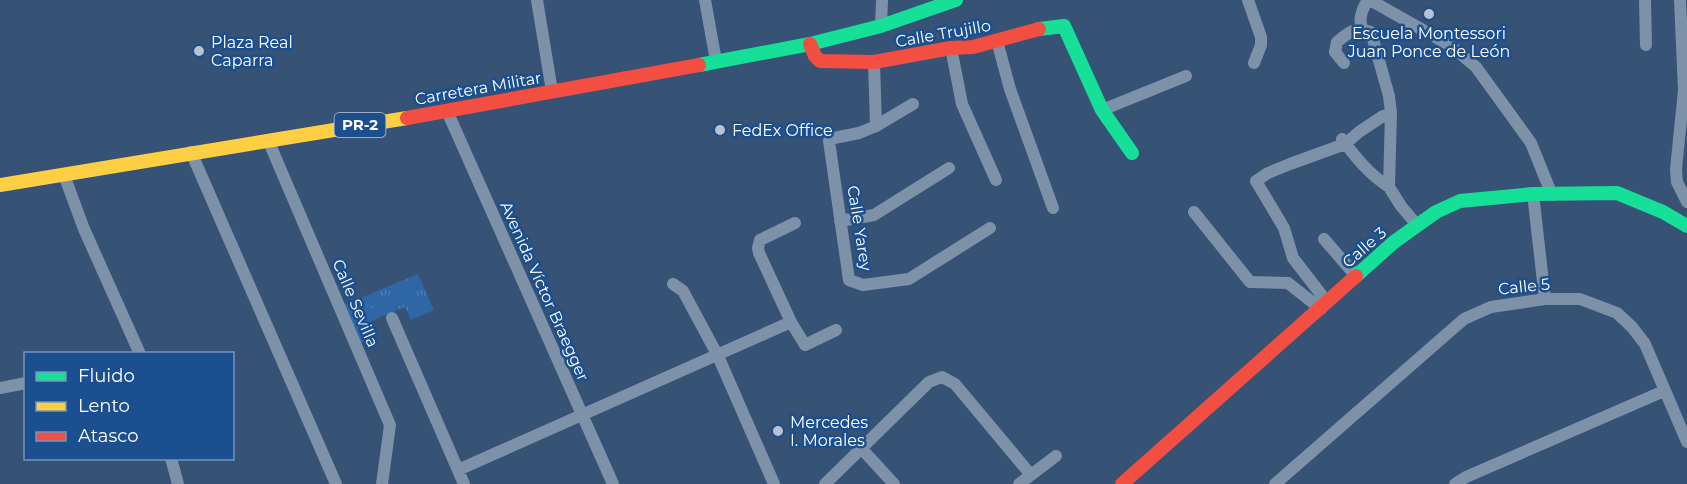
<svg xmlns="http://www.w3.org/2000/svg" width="1687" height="484" font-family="Montserrat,sans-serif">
  <defs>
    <pattern id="park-tufts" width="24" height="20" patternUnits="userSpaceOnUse" patternTransform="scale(1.5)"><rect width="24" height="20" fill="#2f66a5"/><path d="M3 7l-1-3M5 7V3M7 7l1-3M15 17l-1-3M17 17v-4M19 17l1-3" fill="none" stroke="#4e7db2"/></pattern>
  </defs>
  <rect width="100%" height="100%" fill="#365274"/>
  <path fill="url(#park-tufts)" d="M418,274L434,310L411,320L405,307L371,321L377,336L358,344L341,306Z"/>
  <path fill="#2f66a5" d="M360,302L373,309L377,319L363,325L353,323L347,313C348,305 353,303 360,302Z"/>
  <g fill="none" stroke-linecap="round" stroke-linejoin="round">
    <path stroke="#7d92a8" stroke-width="12" d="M537,0L552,91
      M705,0L716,61
      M1248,0L1261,37V45L1254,63
      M1370,0L1451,46L1476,67L1531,143L1552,195
      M1645,0L1646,45
      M1680,0L1684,90L1676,169L1677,182L1687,202
      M881,26L882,0
      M1362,28C1358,18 1362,9 1368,0
      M997,41L1010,89L1053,208
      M951,48L962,104L996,180
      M874,62L876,126L859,133L834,138L829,141L849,280L863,285L909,279L990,228
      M1344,63L1335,52L1337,42C1349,32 1356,26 1371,32L1389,96L1391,113L1389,187L1401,206L1417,225
      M1102,110L1186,76
      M447,111L613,484
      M876,126L913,104
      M1342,139C1356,158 1369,174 1389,187
      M268,140L390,425L382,484
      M191,152L336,484
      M64,175L84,229L140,354
      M1533,194L1545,299
      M1194,212L1250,282L1288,283L1321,309
      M840,221L874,215L949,168
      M795,223L760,240L758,248L759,253L791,322L805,345L836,330
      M1324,239L1356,276
      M673,284L683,291L718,356L774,484
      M1327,302L1293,258L1284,228L1256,181L1268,173L1290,164L1345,144L1359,132L1383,116L1391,113
      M392,318L464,484
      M0,388L26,383
      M861,448L894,484
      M171,458L178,484
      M458,470L791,322
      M825,484L929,382L942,377L955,384L1031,475
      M1019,484L1056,456
      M1275,484L1464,319L1491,307L1545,299H1580L1617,313L1632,327L1645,344L1687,442
      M1455,484L1466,477L1664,391"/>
    <path stroke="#16e098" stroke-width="14" d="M1039,29L1064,26L1102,110L1132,153
      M699,65L810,44L881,26L956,0
      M1356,276L1394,242L1436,212L1460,201L1533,194L1617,193L1663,212L1687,226"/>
    <path stroke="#ffcf43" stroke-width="14" d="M0,185L407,118"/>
    <path stroke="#f24e42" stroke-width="14" d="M810,44L815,56L820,61L874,62L951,48L973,47L1039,29
      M407,118L699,65
      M1122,484L1356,276"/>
  </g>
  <g fill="#b9c2ce" stroke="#1b4f8f" stroke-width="2">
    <circle cx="1429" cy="14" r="6"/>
    <circle cx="199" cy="51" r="6"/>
    <circle cx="720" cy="130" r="6"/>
    <circle cx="778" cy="431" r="6"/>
  </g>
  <g text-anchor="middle" stroke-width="5" stroke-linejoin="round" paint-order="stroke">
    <rect fill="#1b4f8f" stroke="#bbcadd" stroke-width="1.5" x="334.5" y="113" width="51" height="24" rx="4.5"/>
    <g font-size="15" font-weight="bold" fill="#fff">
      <text x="360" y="130">PR-2</text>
    </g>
    <g font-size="16" fill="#fff" stroke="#1b4f8f">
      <text transform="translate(943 33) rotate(-10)" y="6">Calle Trujillo</text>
      <text transform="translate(478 88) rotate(-10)" y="6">Carretera Militar</text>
      <text transform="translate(860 228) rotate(81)" y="6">Calle Yarey</text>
      <text transform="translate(1364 247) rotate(-41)" y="6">Calle 3</text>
      <text transform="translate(1524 286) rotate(-6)" y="6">Calle 5</text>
      <text transform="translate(545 291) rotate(66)" y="6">Avenida Víctor Braegger</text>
      <text transform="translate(356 303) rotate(67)" y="6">Calle Sevilla</text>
    </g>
    <g font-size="16" fill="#fff" stroke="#1b4f8f" text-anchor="start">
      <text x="1429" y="39" text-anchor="middle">Escuela Montessori<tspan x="1429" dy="18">Juan Ponce de León</tspan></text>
      <text x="211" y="48">Plaza Real<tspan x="211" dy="18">Caparra</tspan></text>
      <text x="732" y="136">FedEx Office</text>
      <text x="790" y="428">Mercedes<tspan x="790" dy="18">I. Morales</tspan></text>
    </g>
  </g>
  <rect x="24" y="352" width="210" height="108" fill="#1b4f8f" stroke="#7695bc" stroke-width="1.5"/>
  <rect x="36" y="372" width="30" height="9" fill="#16e098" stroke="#7695bc" stroke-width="1.5"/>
  <text x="78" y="382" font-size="18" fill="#ffffff">Fluido</text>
  <rect x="36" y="402" width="30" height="9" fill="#ffcf43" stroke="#7695bc" stroke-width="1.5"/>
  <text x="78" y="412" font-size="18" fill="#ffffff">Lento</text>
  <rect x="36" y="432" width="30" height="9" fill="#f24e42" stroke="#7695bc" stroke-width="1.5"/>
  <text x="78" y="442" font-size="18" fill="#ffffff">Atasco</text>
</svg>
